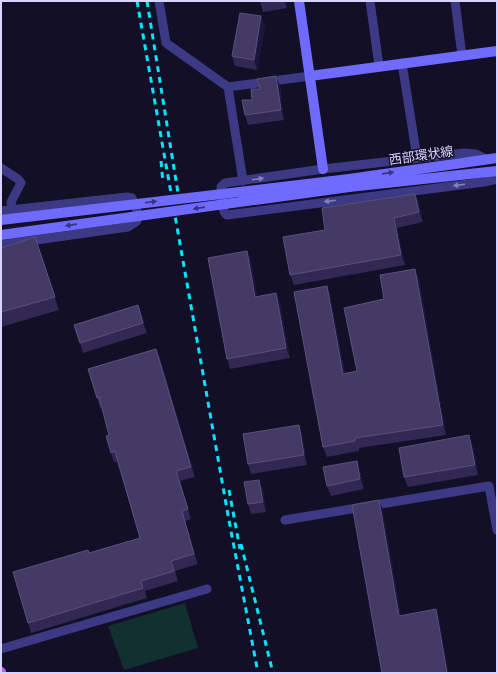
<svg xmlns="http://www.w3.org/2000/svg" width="498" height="674" font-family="Manrope,'Noto Sans JP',sans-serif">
  <rect width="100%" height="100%" fill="#130f26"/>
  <path fill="#12302f" d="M185,603L198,648L124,670L108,626Z"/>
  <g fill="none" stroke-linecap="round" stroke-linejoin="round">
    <path stroke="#3d3a85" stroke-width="9" d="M159,1L166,43L228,87L310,76
      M370,1L379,66
      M455,1L462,56
      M402,63L417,158
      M228,87L243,181
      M486,159L476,154L464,153L323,169L225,183L221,187V189L224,212L227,215L484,182L497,179
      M1,168L18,179L21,183L11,202L12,210
      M1,211L127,197L132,198L137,211V221L128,227L1,245
      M285,520L489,486L497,530
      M1,649L207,589"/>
    <path stroke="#6f6bff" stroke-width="10" d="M299,1L323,169
      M310,76L497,51
      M349,179L497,158
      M349,187L497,171"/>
    <path stroke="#c25bff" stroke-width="10" d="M1,672V673"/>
    <path stroke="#00e5ff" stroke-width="3" stroke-dasharray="6 5" stroke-linecap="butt" d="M137,1L228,515L258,673
      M147,1L178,193
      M161,161L163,183
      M229,490L240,549
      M241,544L273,673"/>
    <path stroke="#6f6bff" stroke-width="10" d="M1,220L349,179
      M1,235L349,187"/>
  </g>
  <path fill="#312854" d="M260,1H286L287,8L263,12Z
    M261,16L265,26L257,70L235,66L232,56Z
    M280,86L284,120L248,125L245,115L252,100L260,89Z
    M415,194L419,204L423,222L397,228L405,265L294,285L290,275L325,230Z
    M35,237L59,310L1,327V248Z
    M247,251L251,261L257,297L280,303L290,358L230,369L227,359Z
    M419,279L446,435L359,448V451L327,457L323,447L327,286L330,296L345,373L357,371L384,299Z
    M138,305L147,333L83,353L80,343Z
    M156,349L160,359L195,477L180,481L191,519L185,521L198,564L175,571L178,581L145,591L147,598L31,633L28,623L89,553L140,538L117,462H114L111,453L109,435L102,408H100L97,398Z
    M299,425L302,435L307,465L251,474L248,464Z
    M473,445L478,475L408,487L404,477Z
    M360,471L364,489L331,496L327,486Z
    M263,490L266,512L251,514L248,504Z"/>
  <path fill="#1d163a" d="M284,1H286L287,8Z
    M261,16L265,26L257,70L254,60Z
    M276,76L280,86L284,120L281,110Z
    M415,194L419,204L423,222L419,212Z
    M394,218L397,228L405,265L401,255Z
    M35,237L40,250L59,310L55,297Z
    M247,251L251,261L259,307L255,297Z
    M415,269L419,279L446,435L443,425Z
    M327,286L330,296L347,384L343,374Z
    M276,293L280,303L290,358L286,348Z
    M138,305L142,315L147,333L143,323Z
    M156,349L160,359L195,477L191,467Z
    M299,425L302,435L307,465L304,455Z
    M469,435L473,445L478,475L475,465Z
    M357,461L360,471L364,489L360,479Z
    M176,471L180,481L191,519L188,509Z
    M259,480L263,490L266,512L263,502Z
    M379,500L383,510L403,626L399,616Z
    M182,511L185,521L198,564L194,554Z
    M436,609L439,619L449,673H447Z"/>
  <path fill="#433a66" stroke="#5a527e" d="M240,13L261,16L254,60L232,56Z
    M276,76L281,110L245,115L242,100H252L251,89H260L257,79Z
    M415,194L419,212L394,218L401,255L290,275L283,237L325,230L322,208Z
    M35,237L55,297L1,312V248Z
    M247,251L255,297L276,293L286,348L227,359L208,258Z
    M415,269L443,425L355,438V441L323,447L294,292L327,286L343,374L357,371L344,308L384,299L380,275Z
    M138,305L143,323L80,343L74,325Z
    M156,349L191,467L176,471L188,509L182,511L194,554L171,561L174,571L141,581L143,588L28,623L13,572L88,550L89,553L140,538L115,451L111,453L106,436L109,435L99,397L97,398L88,369Z
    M299,425L304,455L248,464L243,434Z
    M469,435L475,465L404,477L399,448Z
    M357,461L360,479L327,486L323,467Z
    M259,480L263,502L248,504L244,482Z
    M379,500L399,616L436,609L447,673H382L352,505Z"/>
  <defs><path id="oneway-solid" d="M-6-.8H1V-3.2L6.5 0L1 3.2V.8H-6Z"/></defs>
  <g fill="#38347d">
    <use href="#oneway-solid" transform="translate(388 173) rotate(-8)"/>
    <use href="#oneway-solid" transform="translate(151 202) rotate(-7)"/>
    <use href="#oneway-solid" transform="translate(199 208) rotate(172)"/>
    <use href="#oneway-solid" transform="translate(71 225) rotate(172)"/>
  </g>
  <g fill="#837fbc">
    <use href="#oneway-solid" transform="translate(258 179) rotate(-8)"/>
    <use href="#oneway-solid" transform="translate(459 185) rotate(173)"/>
    <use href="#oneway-solid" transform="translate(330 201) rotate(173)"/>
  </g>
  <g text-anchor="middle" stroke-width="3" stroke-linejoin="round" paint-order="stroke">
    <g font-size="13" fill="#d9d4ff" stroke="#130f26">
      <text transform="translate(421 155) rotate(-8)" y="5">西部環状線</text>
    </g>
  </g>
  <rect width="498" height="674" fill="none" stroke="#d9d4ff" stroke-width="4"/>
</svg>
